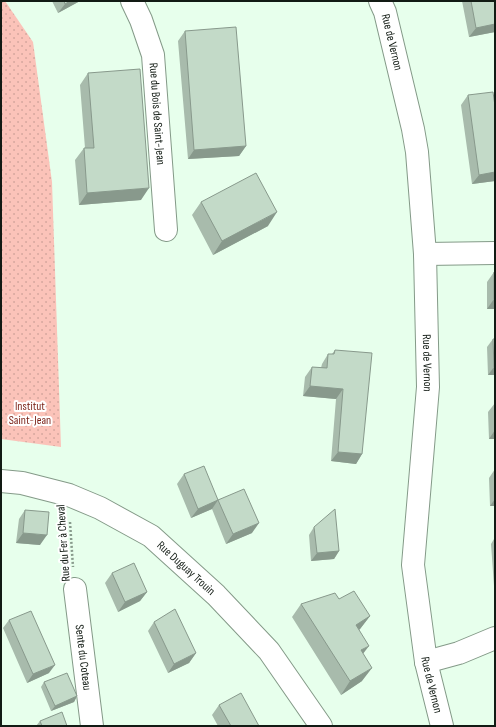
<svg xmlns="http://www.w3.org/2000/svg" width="496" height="727" font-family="'Sofia Sans Condensed',sans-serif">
  <defs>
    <pattern id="garden-dots" width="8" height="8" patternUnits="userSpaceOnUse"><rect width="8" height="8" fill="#fbc3b9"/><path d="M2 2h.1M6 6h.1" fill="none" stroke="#d6a79e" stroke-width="1.8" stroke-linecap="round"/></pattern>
  </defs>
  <rect width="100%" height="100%" fill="#e7ffec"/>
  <path fill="url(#garden-dots)" d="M1,1H5L33,42L52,182L61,447L1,439Z"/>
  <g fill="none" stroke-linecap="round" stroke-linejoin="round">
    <g stroke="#849a88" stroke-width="24">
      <g id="minor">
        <path id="s1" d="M132,1L141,20L153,55L166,230"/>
        <path d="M425,254L495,253"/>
        <path id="s2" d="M1,481L22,483L69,495L100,508L151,536L216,595L269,651L321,726"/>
        <path id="s3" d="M75,589L92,726"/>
        <path d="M426,662L459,653L495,638"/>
      </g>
    </g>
    <g stroke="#849a88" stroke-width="24">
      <g id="major">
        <path id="s4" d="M380,1L385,12L413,129L417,152L425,254L428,387L413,565L426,662L442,726"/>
      </g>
    </g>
    <path stroke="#899b8d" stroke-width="2.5" stroke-dasharray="2 2" stroke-linecap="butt" d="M70,522L73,567"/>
    <use href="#minor" stroke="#fff" stroke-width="22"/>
    <use href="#major" stroke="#fff" stroke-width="22"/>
  </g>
  <path fill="#a8bbac" d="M52,1H80L58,13Z
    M462,1H495V32L469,37Z
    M185,31L246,146L239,156L188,159L178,41Z
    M88,73L141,200L79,205L75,160L84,148H85L80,85Z
    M468,95L495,181L472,184L461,105Z
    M201,202L268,226L213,255L192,215Z
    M494,272L495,309H487V282Z
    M493,339H495V375H488L487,347Z
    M335,350L362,454L356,464L331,461L336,399L303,396L305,377L312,367L321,368L322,364L328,354H332Z
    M495,403V439H489L488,412Z
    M495,469V506H490L489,478Z
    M184,474L218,500L252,533L226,544L212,509L191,518L177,484Z
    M25,510L40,545L16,543L19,519Z
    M314,527L339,551L334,559L311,561L309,535Z
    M494,539H495V600L491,544Z
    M112,573L147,592L140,601L118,612L105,583Z
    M339,599L370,616L360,629L359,630L363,654L362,681L341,695L292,617L301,604Z
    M9,620L49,673L27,683L3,628Z
    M154,622L196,653L189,663L168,673L148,631Z
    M44,682L77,696L74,702L51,711L41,687Z
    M219,705L259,726H218L212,715Z
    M40,721L67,726H36Z"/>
  <path fill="#88998c" d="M70,1H80L58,13L65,4Z
    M495,24V32L469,37L476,28Z
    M246,146L239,156L188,159L194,150Z
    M495,172V181L472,184L479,175Z
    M149,188L141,200L79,205L87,193Z
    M277,212L268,226L213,255L222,241Z
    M494,299H495V309H487Z
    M494,367H495V375H488Z
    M310,386L343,389L336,399L303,396Z
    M495,430V439H489Z
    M338,452L362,454L356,464L331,461Z
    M495,499V506H490Z
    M218,500L212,509L191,518L198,509Z
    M259,523L252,533L226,544L233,534Z
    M23,533L47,535L40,545L16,543Z
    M339,551L334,559L311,561L317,553Z
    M147,592L140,601L118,612L125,602Z
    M370,616L360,629L346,638L356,625Z
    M369,646L359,659L361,650Z
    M196,653L189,663L168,673L174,664Z
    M55,665L49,673L27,683L33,674Z
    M372,668L362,681L341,695L350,681Z
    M77,696L74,702L51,711L55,706Z"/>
  <path fill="#c3dac8" stroke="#88998c" d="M64,1H70L65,4Z
    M471,1H495V24L476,28Z
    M236,27L246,146L194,150L185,31Z
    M140,69L149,188L87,193L84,148H94L88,73Z
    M493,92L495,106V172L479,175L468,95Z
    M256,173L277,212L222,241L201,202Z
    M494,272H495V299H494Z
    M493,339H495V367H494Z
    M335,350L372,353L362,454L338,452L343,389L310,386L312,367L327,368L328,354H334Z
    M204,466L218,500L198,509L184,474Z
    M244,489L259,523L233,534L218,500Z
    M335,509L339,551L317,553L314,527Z
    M25,510L49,512L47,535L23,533Z
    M134,563L147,592L125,602L112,573Z
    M354,591L370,616L356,625L369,646L361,650L372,668L350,681L301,604L335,593L339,599Z
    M175,609L196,653L174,664L154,622Z
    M31,611L55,665L33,674L9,620Z
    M67,673L77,696L55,706L44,682Z
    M241,693L259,726H231L219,705Z
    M62,712L67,726H42L40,721Z"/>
  <g text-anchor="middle" stroke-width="4" stroke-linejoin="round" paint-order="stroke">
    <g font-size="12" fill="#121b14" stroke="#fff">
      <text dy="4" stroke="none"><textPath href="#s4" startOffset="43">Rue de Vernon</textPath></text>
      <text dy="4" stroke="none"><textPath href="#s1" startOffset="117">Rue du Bois de Saint-Jean</textPath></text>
      <text dy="4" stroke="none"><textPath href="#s4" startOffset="367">Rue de Vernon</textPath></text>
      <text transform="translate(63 543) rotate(-94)" y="4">Rue du Fer à Cheval</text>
      <text dy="4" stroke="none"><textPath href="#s2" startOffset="209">Rue Duguay Trouin</textPath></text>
      <text dy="4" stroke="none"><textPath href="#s3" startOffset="69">Sente du Coteau</textPath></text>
      <text dy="4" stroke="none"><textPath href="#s4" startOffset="691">Rue de Vernon</textPath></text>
    </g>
    <g font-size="12" fill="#7c2419" stroke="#fff">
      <text x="30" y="410">Institut<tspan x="30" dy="14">Saint-Jean</tspan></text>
    </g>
  </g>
  <rect width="496" height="727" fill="none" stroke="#121b14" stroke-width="4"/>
</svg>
